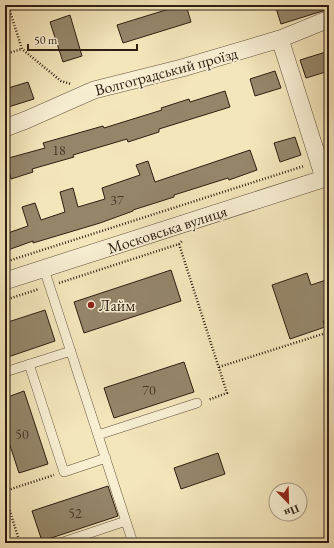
<svg xmlns="http://www.w3.org/2000/svg" width="334" height="548" font-family="'EB Garamond',serif">
  <rect width="100%" height="100%" fill="#f4e6bb"/>
  <filter id="stains"><feTurbulence type="fractalNoise" baseFrequency=".005" numOctaves="4"/><feColorMatrix values="0 0 0 0 .2 0 0 0 0 .09 0 0 0 0 .02 0 0 0 .5 -.17"/></filter>
  <radialGradient id="worn" r=".72"><stop offset=".6" stop-color="#630" stop-opacity="0"/><stop offset="1" stop-color="#630" stop-opacity=".3"/></radialGradient>
  <path fill="#95866a" stroke="#2e1e12" d="M182,5H186L191,22L123,43L117,25Z
    M275,5H329V9L281,24Z
    M70,15L82,56L63,62L50,22Z
    M329,51V71L306,78L300,60Z
    M275,71L281,88L255,96L250,79Z
    M28,82L34,99L5,108V89Z
    M225,91L230,107L159,129V132L128,142L127,139L73,155L74,157L32,169L33,172L11,179L5,159L45,148L43,143L103,126L104,128L162,110L161,108L189,99L190,102Z
    M295,137L301,155L280,162L274,143Z
    M250,150L257,170L229,180L228,178L174,195V197L133,210V211L100,223L33,243V241L5,251V234L28,226L22,207L35,203L41,220L65,212L60,192L73,188L78,207L105,199L102,188L140,175L136,165L148,161L155,182Z
    M171,270L181,301L84,333L74,302Z
    M307,273L311,285L329,279V319L323,321L325,327L290,339L272,285Z
    M45,310L55,341L5,358V323Z
    M184,362L194,392L114,418L104,388Z
    M24,391L48,464L19,473L5,430V398Z
    M218,453L225,474L181,489L174,468Z
    M108,486L118,516L42,541L32,511Z"/>
  <g fill="none" stroke-linecap="round" stroke-linejoin="round">
    <g stroke="#60503c" stroke-width="10">
      <path id="service" d="M44,269L133,543
        M29,364L64,472L106,458
        M5,372L71,351
        M98,435L197,403
        M60,543L126,521"/>
    </g>
    <g stroke="#60503c" stroke-width="18">
      <path id="minor" d="M280,39L324,178
        M5,128L26,120L94,90L182,68L280,39L329,19
        M5,281L329,177"/>
    </g>
    <path stroke="#2e1e12" stroke-width="2.5" stroke-dasharray="1 2" stroke-linecap="butt" d="M8,5L22,49L61,81L71,84
      M5,54L22,49
      M179,244L227,393L208,400
      M5,262L304,166
      M59,283L179,244L182,241
      M5,300L39,289
      M219,367L329,332
      M5,491L54,475
      M5,496L20,543"/>
    <use href="#service" stroke="#f8efd3" stroke-width="9"/>
    <use href="#minor" stroke="#f8efd3" stroke-width="17"/>
  </g>
  <circle fill="#8f2418" stroke="#f8efd3" stroke-width="1.5" cx="91" cy="305" r="4"/>
  <g text-anchor="middle" stroke-width="3" stroke-linejoin="round" paint-order="stroke">
    <g font-size="14" fill="#483828">
      <text x="59" y="155">18</text>
      <text x="117" y="205">37</text>
      <text x="149" y="395">70</text>
      <text x="22" y="439">50</text>
      <text x="75" y="518">52</text>
    </g>
    <g font-size="16" fill="#2e1e12" stroke="#f8efd3">
      <text transform="translate(166 71) rotate(-15)" y="6">Волгоградський проїзд</text>
      <text transform="translate(167 229) rotate(-18)" y="6">Московська вулиця</text>
    </g>
    <g font-size="16" fill="#2e1e12" stroke="#f8efd3" text-anchor="start">
      <text x="99" y="311">Лайм</text>
    </g>
  </g>
  <rect width="334" height="548" fill="none" stroke="#f4e6bb" stroke-width="20"/>
  <rect x="6" y="6" width="322" height="536" fill="none" stroke="#2e1e12" stroke-width="2"/>
  <rect x="10" y="10" width="314" height="528" fill="none" stroke="#2e1e12"/>
  <g transform="translate(288 502) rotate(157)"><circle r="19" fill="#f8efd3" stroke="#a79b86"/>
  <path d="M0-3L7 15L0 10L-7 15Z" fill="#8f2418"/>
  <text y="-6" font-size="11" font-weight="bold" text-anchor="middle" fill="#2e1e12">Пн</text>
  </g>
  <path d="M28 44v6h109v-6" fill="none" stroke="#2e1e12" stroke-width="2"/>
  <text x="34" y="44" font-size="12" fill="#2e1e12" stroke="#f8efd3" stroke-width="3" paint-order="stroke">50 m</text>
  <rect width="100%" height="100%" filter="url(#stains)"/>
  <rect width="100%" height="100%" fill="url(#worn)"/>
</svg>
